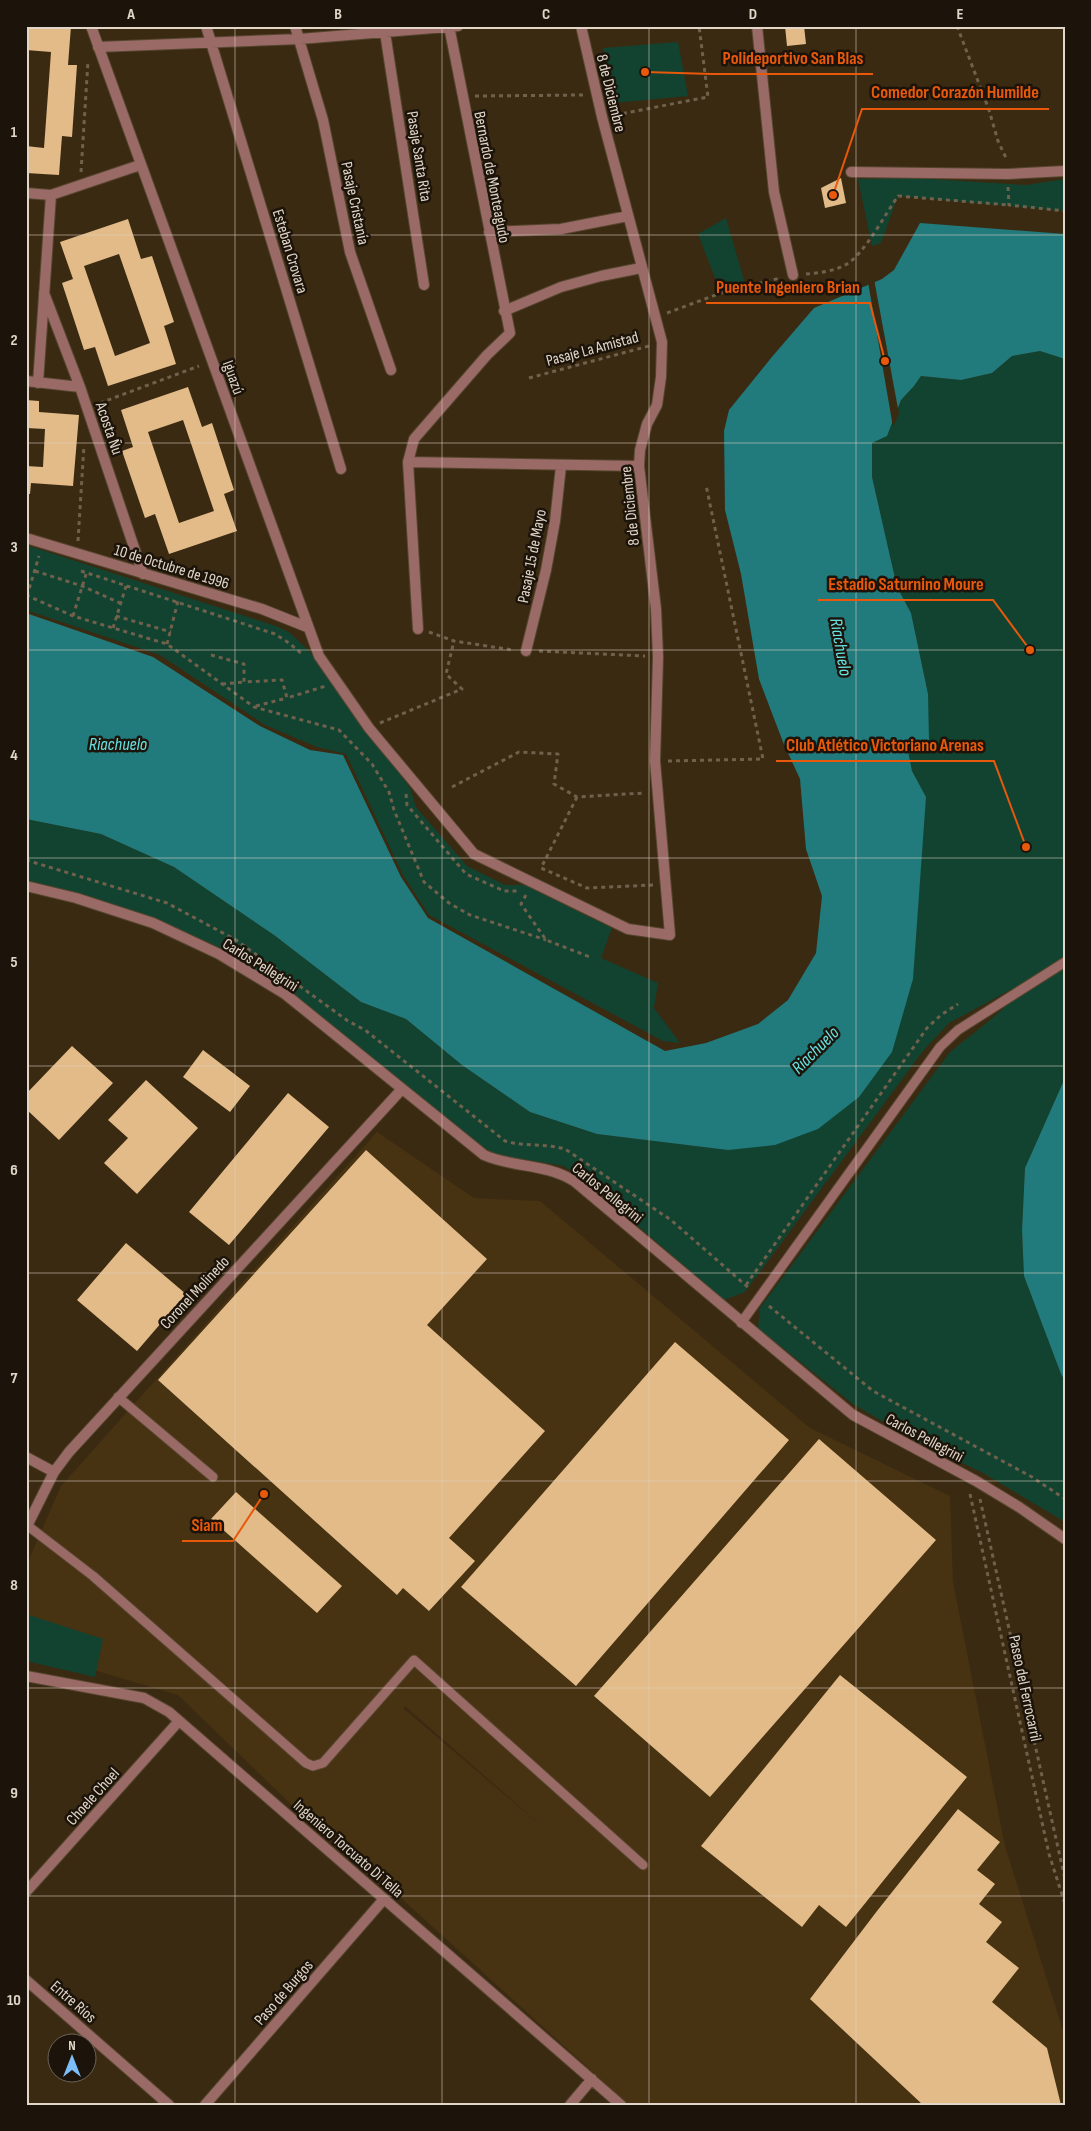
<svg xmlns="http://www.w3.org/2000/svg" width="1091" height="2131" font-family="'Sofia Sans Condensed',sans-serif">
  <rect width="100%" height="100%" fill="#3b2a12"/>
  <path fill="#473212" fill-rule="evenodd" d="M377,1132L474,1198L540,1201L810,1428L950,1496L953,1582L1005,1846L1065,2037V2105H629L303,1809L299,1812L178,1695L26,1650V1566L61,1486ZM405,1706L538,1823L539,1824L403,1708Z"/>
  <path fill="#114330" d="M678,42L688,96L613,103L603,48Z
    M914,178L1026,185L1065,179V211L898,196L881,243L872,246L858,179Z
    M726,218L746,287L721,293L698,234Z
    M1040,351L1065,359V1078L1025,1168L1022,1230L1024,1276L1061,1374L1065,1381V1522L983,1473L916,1441L853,1404L758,1328L760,1308L950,1052C971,1035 993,1019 1012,1000V989L949,1023L923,1051L745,1292L724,1300L595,1189L564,1166L498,1155L486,1149L286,989L223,949L157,919L78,893L26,880V819L101,834L174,867L274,935L361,1002L406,1019L462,1065L530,1112L597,1134L729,1150L926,797L912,771L907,746L928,694L911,613L897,587L872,477V443L887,436L901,400L914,386L921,376L961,380L992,373L1012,356Z
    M26,545L279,627L290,633L309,651L410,788L416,807L467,866L505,885H524L612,928L601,958L658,983L654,1008L680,1043L663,1041L429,915L403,875L346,754L317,747L265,725L160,655L26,610Z
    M26,1614L103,1639L95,1677L26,1661Z"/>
  <path fill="#217a7b" d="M920,223L1065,234V359L1040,351L1012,356L992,373L961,380L921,376L914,386L901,400L887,436L872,443V477L897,587L911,613L928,694L929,740L907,746L912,771L926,797L913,979L892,1052L859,1097L818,1129L775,1145L728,1150L597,1134L530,1112L462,1065L406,1019L361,1002L274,935L174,867L101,834L26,819V613L153,657L260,726L310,750L343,755L401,877L428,918L665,1051L706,1043L758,1024L788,1000L816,953L822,896L806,849L800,779L783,742L759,679L741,574L725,510L724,431L729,410L771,358L814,308L882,279L894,270Z
    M1065,1078V1381L1061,1374L1024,1276L1022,1230L1025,1168Z"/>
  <path fill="#3b2a12" d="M874,279L899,414L893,427L868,282Z"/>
  <path fill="#e2bb88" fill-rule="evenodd" d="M26,26H71L68,65H77L72,137L62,136L59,175L26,173V146L44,148L51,52L26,50Z
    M785,26H804L806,44L787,46Z
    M841,178L846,203L825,208L821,188Z
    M128,219L141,259L152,256L174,322L164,326L176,364L108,386L95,347L84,350L62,283L73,279L60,242ZM119,254L150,343L115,356L84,266Z
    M188,387L202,427L212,423L234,490L224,494L237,531L169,554L155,514L145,518L122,451L133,447L121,410ZM183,420L214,511L179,523L148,432Z
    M26,400L39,401V412L79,415L73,486L31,483L30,494H26V466L43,467L45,429L26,428Z
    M72,1046L113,1083L59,1140L26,1109V1094Z
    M203,1050L250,1086L230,1112L183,1077Z
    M146,1080L198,1128L137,1194L104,1163L128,1138L108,1120Z
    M288,1093L329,1127L229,1245L189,1212Z
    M366,1150L487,1259L427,1325L545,1431L449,1538L475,1561L429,1611L403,1588L397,1595L158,1380Z
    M126,1243L186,1294L137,1351L77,1300Z
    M675,1342L789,1440L576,1686L461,1587Z
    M819,1439L936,1540L710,1797L594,1696Z
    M236,1492L342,1586L317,1613L211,1519Z
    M840,1675L967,1777L846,1927L819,1905L802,1927L701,1846Z
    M958,1809L1000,1842L977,1870L995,1884L979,1904L1002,1922L986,1942L1019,1968L992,2002L1047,2048L1061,2105H923L810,1999L877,1911Z"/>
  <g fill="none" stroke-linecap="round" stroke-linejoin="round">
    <g stroke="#56462f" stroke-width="11">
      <path id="service" d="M741,1323L940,1047L958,1030L1065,962
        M118,1397L213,1477
        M28,1526L93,1576L306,1763L313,1766L323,1763L414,1660L643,1865"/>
    </g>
    <g stroke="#56462f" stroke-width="12">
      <path id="minor" d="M91,26L319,656L369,728L474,854L628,929L670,935L655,761L658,657L656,609L639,466L640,450L647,424L657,405L661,377L662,342L602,117L581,26
        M206,26L341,469
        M295,26L323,120L350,252L391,370
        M384,26L424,285
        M757,26L774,192L793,275
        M98,47L300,39L458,26
        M851,172L1008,174L1065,171
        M26,193L51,195L140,165
        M489,232L561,229L628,216
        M44,293L80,387L143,574
        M504,311L561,287L601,276L641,268
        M26,381L80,387
        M38,383L51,195
        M408,462L639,466
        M26,538L262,609L307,627
        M418,629L408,462L414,439L487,355L510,333L449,26
        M526,651L546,570L555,521L561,466
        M26,1457L54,1472
        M26,1528L54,1472L69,1452L402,1089
        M26,1676L144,1698L169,1712L621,2105
        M26,1892L179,1721
        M26,1980L169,2105
        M205,2105L384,1899
        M570,2105L592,2079"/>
    </g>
    <g stroke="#56462f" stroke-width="12">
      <path id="tertiary" d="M26,886L76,898L153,923L219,954L285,994L484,1155C513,1168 545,1163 574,1181L853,1415L976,1481L1019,1507L1065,1539"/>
    </g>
    <path stroke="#70614d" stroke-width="3" stroke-dasharray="4 4" stroke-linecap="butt" d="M957,26L989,110L998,141L1007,160
      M475,96L584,95
      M615,115L708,97L699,26
      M81,172L88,61
      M1008,187L1009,205L1065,211
      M806,274C819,273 835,271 847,264C864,254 886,213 898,196L1009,205
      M667,313L721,293L780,278
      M529,378L649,346
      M100,403L199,366
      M78,541L84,445
      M35,571L82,586L120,603
      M81,571L275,634L289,643L303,655
      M26,595L73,616L167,644L254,707L339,730L372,764L389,792L394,810L424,882L449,903L470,915L546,940
      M27,596L39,556
      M73,616L87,571
      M116,616L171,632
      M113,628L127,583
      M429,632L454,641L513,650
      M167,644L178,601
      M539,651L645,656
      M211,655L244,664V682L282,680L287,698L326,686
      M222,684L244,682
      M256,706L287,698
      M380,723L462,689L446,674L454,641
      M668,761L763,759L706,485
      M452,787L519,752L558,754L554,784L577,797L644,793
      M406,794L407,805L466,874L504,891H518
      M577,797L541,868L587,888L653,885
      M26,860L167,903L236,940L348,1021L365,1030L505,1141C524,1147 545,1143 565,1149L671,1220L750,1289
      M526,895L521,904L546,940L590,957
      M746,1285L927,1028L941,1015L958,1004
      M769,1306L873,1391L1032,1477L1065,1499
      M970,1494L1049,1854L1065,1904
      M980,1499L1065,1879"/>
    <use href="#service" stroke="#9a6a66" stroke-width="9"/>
    <use href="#minor" stroke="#9a6a66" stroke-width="10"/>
    <use href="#tertiary" stroke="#9a6a66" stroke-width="10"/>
  </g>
  <path fill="none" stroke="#e1d6c8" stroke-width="1" stroke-opacity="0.55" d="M235,26V2105M442,26V2105M649,26V2105M856,26V2105M26,235H1065M26,443H1065M26,650H1065M26,858H1065M26,1066H1065M26,1273H1065M26,1481H1065M26,1688H1065M26,1896H1065"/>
  <g text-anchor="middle" stroke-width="5" stroke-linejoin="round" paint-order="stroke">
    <g font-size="16" fill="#e1d6c8" stroke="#1c140a">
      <text transform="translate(612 93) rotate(76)" y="6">8 de Diciembre</text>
      <text transform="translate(420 156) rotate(81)" y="6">Pasaje Santa Rita</text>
      <text transform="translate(493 177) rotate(79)" y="6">Bernardo de Monteagudo</text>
      <text transform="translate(356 203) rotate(78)" y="6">Pasaje Cristanía</text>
      <text transform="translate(291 251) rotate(73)" y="6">Esteban Crovara</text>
      <text transform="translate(592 348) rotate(-15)" y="6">Pasaje La Amistad</text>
      <text transform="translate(234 377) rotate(70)" y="6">Iguazú</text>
      <text transform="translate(110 428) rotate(71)" y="6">Acosta Ñu</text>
      <text transform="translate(629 506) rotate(-96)" y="6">8 de Diciembre</text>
      <text transform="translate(531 556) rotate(-79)" y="6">Pasaje 15 de Mayo</text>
      <text transform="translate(172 566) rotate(17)" y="6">10 de Octubre de 1996</text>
      <text transform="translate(261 964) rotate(32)" y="6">Carlos Pellegrini</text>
      <text transform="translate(608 1192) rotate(39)" y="6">Carlos Pellegrini</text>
      <text transform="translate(194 1292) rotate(-47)" y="6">Coronel Molinedo</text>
      <text transform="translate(925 1437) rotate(28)" y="6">Carlos Pellegrini</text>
      <text transform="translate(1026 1688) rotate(78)" y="6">Paseo del Ferrocarril</text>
      <text transform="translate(92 1796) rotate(-48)" y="6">Choele Choel</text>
      <text transform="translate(349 1848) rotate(41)" y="6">Ingeniero Torcuato Di Tella</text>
      <text transform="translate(283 1992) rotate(-49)" y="6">Paso de Burgos</text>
      <text transform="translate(74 2001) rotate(41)" y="6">Entre Ríos</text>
    </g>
    <g font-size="18" font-style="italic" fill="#66e2e3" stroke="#1c140a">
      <text transform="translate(841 647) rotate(80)" y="6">Riachuelo</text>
      <text x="118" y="750">Riachuelo</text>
      <text transform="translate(815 1050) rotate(-45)" y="6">Riachuelo</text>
    </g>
  </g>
  <path fill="none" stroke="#e8590c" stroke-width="2" d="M645 72L712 74H873M833 195L862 109H1049M885 361L870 303H706M1030 650L993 600H818M1026 847L994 761H776M264 1494L233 1541H182"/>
  <g fill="#e8590c" stroke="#1c140a" stroke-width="2">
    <circle cx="645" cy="72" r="5"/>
    <circle cx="833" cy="195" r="5"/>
    <circle cx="885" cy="361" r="5"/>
    <circle cx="1030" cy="650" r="5"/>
    <circle cx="1026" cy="847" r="5"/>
    <circle cx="264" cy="1494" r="5"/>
  </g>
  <g font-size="18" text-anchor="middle" font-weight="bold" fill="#e8590c" stroke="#1c140a" stroke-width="5" stroke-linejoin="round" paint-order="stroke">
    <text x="793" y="64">Polideportivo San Blas</text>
    <text x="955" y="98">Comedor Corazón Humilde</text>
    <text x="788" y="293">Puente Ingeniero Brian</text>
    <text x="906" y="590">Estadio Saturnino Moure</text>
    <text x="885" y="751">Club Atlético Victoriano Arenas</text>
    <text x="207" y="1531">Siam</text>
  </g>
  <rect width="1091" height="2131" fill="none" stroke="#1c140a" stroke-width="55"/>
  <g transform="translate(72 2058)"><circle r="24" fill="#1c140a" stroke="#6b6256"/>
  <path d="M0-4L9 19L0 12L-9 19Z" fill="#7dbef9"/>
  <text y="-8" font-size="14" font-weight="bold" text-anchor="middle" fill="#e1d6c8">N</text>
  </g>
  <rect x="28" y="28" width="1036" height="2076" fill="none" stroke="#e1d6c8" stroke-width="2"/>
  <g font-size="16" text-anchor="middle" font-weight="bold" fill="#e1d6c8">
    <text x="131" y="19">A</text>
    <text x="338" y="19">B</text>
    <text x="546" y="19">C</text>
    <text x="753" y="19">D</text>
    <text x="960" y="19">E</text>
    <text x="14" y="137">1</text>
    <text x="14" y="345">2</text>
    <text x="14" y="552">3</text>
    <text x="14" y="760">4</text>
    <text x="14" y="967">5</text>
    <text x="14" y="1175">6</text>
    <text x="14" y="1383">7</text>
    <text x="14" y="1590">8</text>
    <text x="14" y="1798">9</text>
    <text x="14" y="2005">10</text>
  </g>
</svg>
